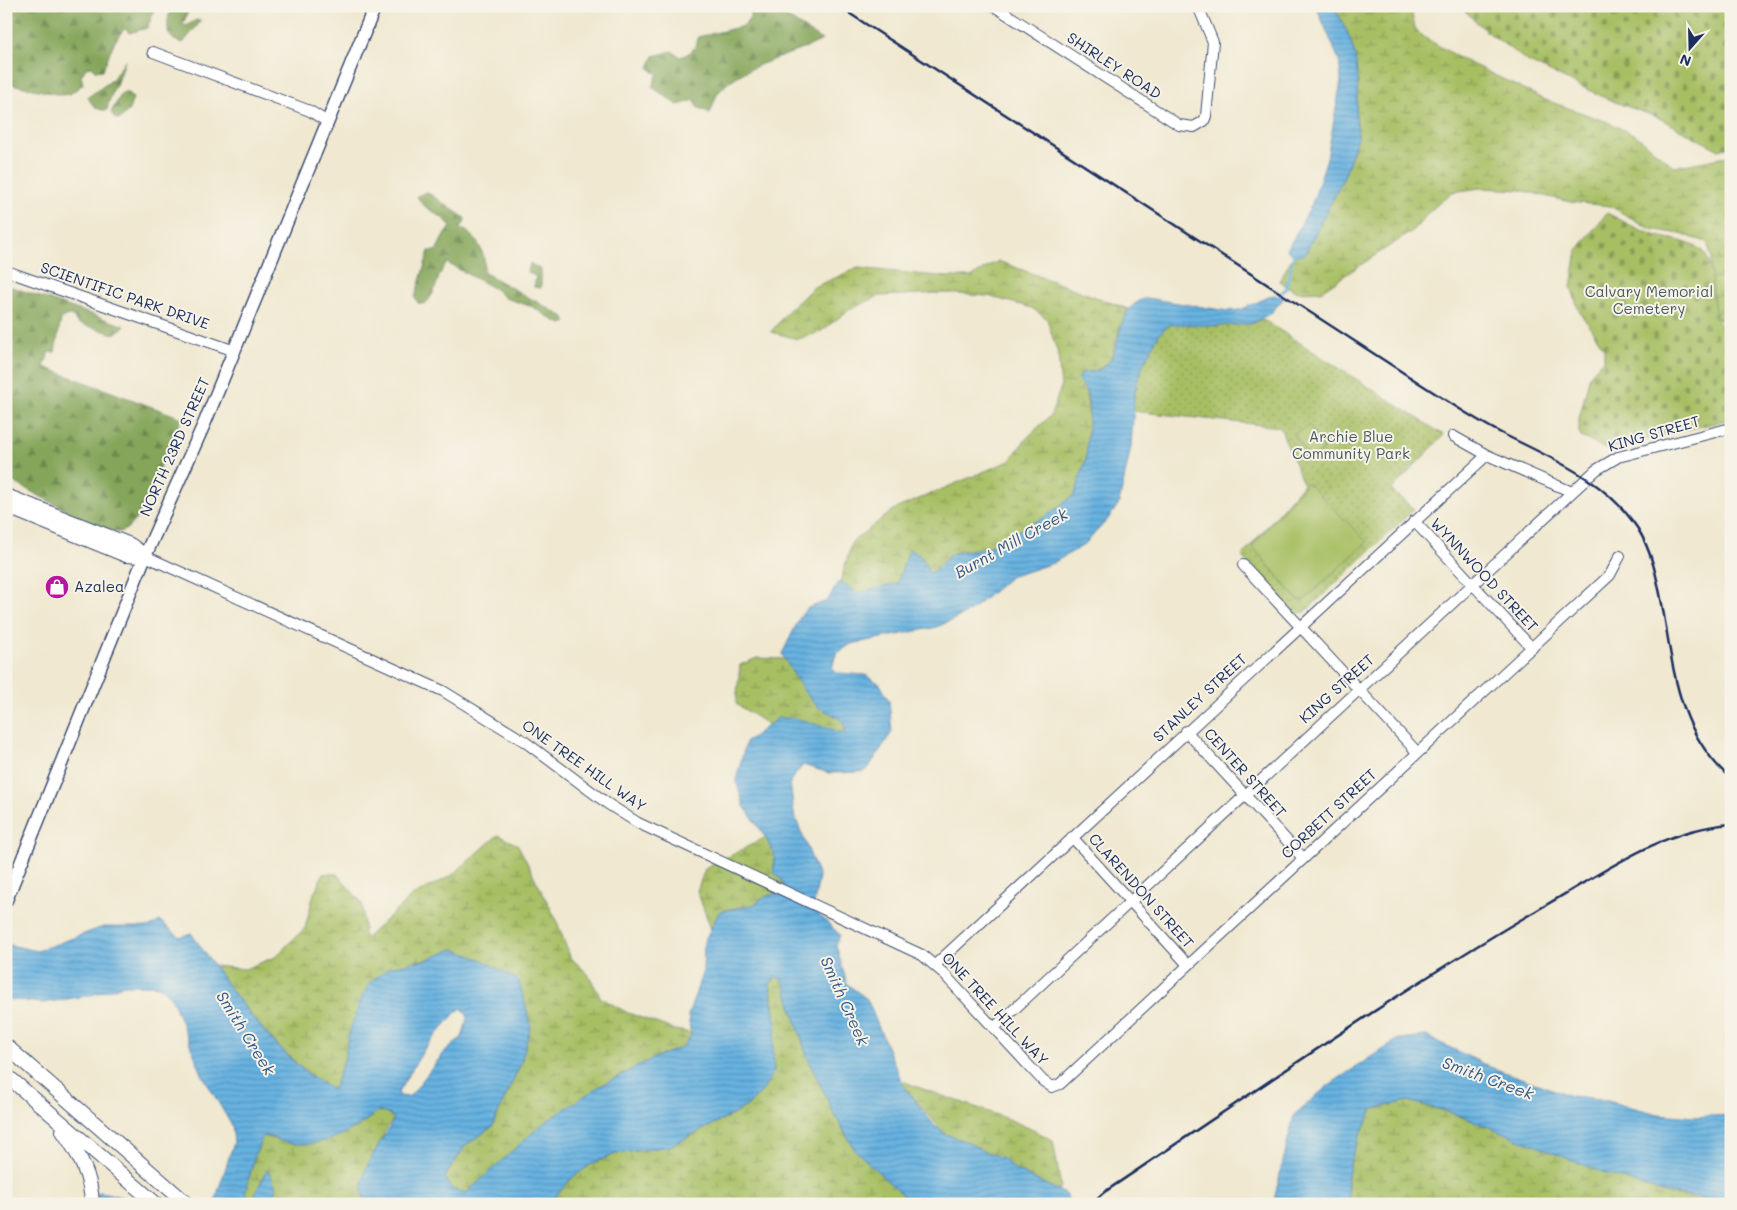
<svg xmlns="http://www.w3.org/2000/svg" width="1737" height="1210" font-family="Mali,sans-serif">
  <defs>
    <pattern id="grass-dots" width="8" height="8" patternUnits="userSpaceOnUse" patternTransform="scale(1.25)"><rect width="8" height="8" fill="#a7bf64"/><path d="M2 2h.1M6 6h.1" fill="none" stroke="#879c56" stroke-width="1.8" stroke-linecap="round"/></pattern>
    <pattern id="forest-firs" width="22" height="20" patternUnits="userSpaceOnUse" patternTransform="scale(1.25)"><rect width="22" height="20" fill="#85a65a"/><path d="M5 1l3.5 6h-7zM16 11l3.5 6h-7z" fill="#6c884e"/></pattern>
    <pattern id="wetland-marsh" width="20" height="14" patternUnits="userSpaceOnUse" patternTransform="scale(1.25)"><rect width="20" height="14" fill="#a7bf64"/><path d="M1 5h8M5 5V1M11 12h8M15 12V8" fill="none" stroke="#879c56"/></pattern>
    <pattern id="cemetery-stones" width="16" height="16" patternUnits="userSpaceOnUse" patternTransform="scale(1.25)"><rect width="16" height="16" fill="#a7bf64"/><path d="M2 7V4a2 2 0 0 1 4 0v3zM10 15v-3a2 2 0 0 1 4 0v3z" fill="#879c56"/></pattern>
    <pattern id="water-rules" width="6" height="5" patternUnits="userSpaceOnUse" patternTransform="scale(1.25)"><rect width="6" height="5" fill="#67b2e0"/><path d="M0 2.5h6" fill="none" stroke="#5491b9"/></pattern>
  </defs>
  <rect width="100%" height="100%" fill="#f7f3e8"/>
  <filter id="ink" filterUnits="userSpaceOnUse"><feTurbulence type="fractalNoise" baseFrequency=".02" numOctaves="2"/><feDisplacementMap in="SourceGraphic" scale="10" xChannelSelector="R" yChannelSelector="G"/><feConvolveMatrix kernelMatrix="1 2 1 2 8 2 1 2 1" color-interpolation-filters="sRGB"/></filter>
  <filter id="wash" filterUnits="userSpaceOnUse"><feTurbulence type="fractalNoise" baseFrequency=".0096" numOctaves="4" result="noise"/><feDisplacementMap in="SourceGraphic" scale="20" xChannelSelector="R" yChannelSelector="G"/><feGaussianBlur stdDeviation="1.12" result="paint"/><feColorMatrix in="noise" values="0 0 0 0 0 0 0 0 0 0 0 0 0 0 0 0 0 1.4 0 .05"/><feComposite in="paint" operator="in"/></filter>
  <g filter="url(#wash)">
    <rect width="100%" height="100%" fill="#f0e8d0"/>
    <path fill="url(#grass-dots)" stroke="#617761" d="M1262,319L1444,435L1391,490L1414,509L1305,612L1295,613L1242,556L1303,484L1280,427L1132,411C1134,390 1148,332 1170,325C1185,320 1233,324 1251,324Z"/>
    <path fill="url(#forest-firs)" stroke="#506a5c" d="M6,6H156L147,28L129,33L126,28C113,39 109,55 103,70L96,71L92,67L86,68L81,76L83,84L70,94L61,95L6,83Z
      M176,6H190L183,25L186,26L196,20L201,21L183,43L174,40L168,33C168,22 166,13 176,6Z
      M751,6H770L822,40C793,56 740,65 719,92C714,98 714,106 710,113L697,107L695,100L678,105L652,87L658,73L653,72L649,67L654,56L672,51L680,57C691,53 697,49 698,37L744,26L750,18Z
      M125,60C121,78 110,93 107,110C96,111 92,105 88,97L112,80Z
      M122,93H128L133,98L129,110L119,120L114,117L111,112Z
      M427,192L465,218L464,224L459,227C475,233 489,256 483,272L564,317L567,322L562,324L555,321L533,307L505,298L495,289L447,263C436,274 437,296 424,304L418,303L415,297L429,251H436L444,235L451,227C443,213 424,212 417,196Z
      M530,263L541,270V288L534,287L536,277L528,272Z
      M6,285L125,326L114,334L77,323L74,317L67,315L61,319L55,352H49L44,367L182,418L136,519C130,525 127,531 118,532C104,533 24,487 6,478Z"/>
    <path fill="url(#wetland-marsh)" stroke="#617761" d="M1334,6H1410L1416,32L1459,58L1548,101L1605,121L1637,136L1674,167L1731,156V326L1725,325L1716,315L1707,291L1712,259L1707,242L1680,234L1651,229L1610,206L1570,202L1520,190L1480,188L1452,192L1430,211L1414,230L1321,291L1297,292L1279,281L1294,255L1305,254L1343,179L1358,137L1356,114L1358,81L1350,38Z
      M998,261L1128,309C1125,316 1121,323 1119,331C1110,358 1115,368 1082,373C1091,407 1093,460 1075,493C1067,507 1005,541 988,547C977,551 961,548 951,554C945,557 937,569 929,574C925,562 922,554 910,551L897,584L856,593L840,583L852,542L895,509L1009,461L1027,438L1051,415L1061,387L1058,354L1047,319L1032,308L988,296L943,293L879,296L849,310L820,332L798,339L771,332L788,311L814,287L858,268L947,277H971Z
      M757,658L785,659L813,702L845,722V733L778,718L769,725L736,704L740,665Z
      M498,835L518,845L556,919L570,957L588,974L601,998L628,1013L675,1030L691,1033V1036L681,1048L656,1057L598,1087L466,1193L451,1189L445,1177L466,1145L492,1127L521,1063L454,949L426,960L410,961L348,1036L345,1057L334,1088L330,1089C282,1057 248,1013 214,966L245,969L275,957L305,928L314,893L323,874H337L362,903L365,939L412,896L451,876Z
      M764,838H766L774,855V873L782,880L785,890L762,898L754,905L723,910L719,913L711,929L697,891L705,869Z
      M776,977L783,979L807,1056L833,1112L855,1150L912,1204H549L572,1178L593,1163L616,1154L670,1146L734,1114L751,1103L774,1071L773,1046L776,1028L770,984Z
      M902,1081C952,1101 1006,1114 1053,1140L1061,1187L1057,1190L1017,1171L1002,1158L981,1150L970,1143L945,1134L904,1087Z
      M1408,1101C1496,1123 1576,1167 1663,1192C1684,1199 1709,1199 1731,1201V1204H1351C1340,1172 1359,1137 1373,1109Z
      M378,1111L391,1115L394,1118L385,1131L361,1192L366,1204H271L277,1188L264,1174L255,1196L251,1198L245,1193L255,1155L263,1136L289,1143L357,1128Z"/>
    <path fill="url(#cemetery-stones)" stroke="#617761" d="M1460,6H1731V147L1719,150L1657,117L1612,101L1527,61L1485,30Z
      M1607,213C1621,220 1634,228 1649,233C1665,240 1690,239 1703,252C1721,270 1702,316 1731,337V419L1606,449L1581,437L1579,432V419L1590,375L1604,359V348L1579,311L1571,287L1577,250Z"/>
    <path fill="#a7bf64" stroke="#617761" d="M1309,425L1324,450L1310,459L1294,434Z
      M1307,482L1367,542L1304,600H1298L1252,546Z"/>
    <path fill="url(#water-rules)" stroke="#41709f" fill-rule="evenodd" d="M1316,6H1334L1350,38L1355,55L1358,81L1356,114L1358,137L1343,179L1305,254C1298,258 1293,255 1287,250L1312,204L1327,158L1341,81L1339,60Z
      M1273,295L1284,298L1271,313L1251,324L1216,326L1172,324L1165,328L1159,334L1143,365L1135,389L1131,447L1119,503L1110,517L1084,545L1053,563L1010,577L969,612L937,627L851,644L836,654L832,668L837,673L866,675L880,684L889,701L892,732L867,770L860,772L829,773L803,765L790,781L794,814L819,877L813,909L840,935L836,945L847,984L867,999L904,1087L934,1125L945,1134L970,1143L981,1150L1002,1158L1017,1171L1066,1194L1070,1204H912L855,1150L833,1112L807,1056L783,980L776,977L770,984L776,1028L773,1046L774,1071L764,1089L751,1103L734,1114L670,1146L616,1154L593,1163L572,1178L549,1204H366C353,1172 381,1146 394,1119L391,1115L378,1111C354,1131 322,1149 289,1143C280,1142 273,1136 263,1136L255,1155L245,1193L251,1198C260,1192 260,1178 268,1170L277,1188L271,1204H214L234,1142L232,1126L202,1074L172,999L159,986L152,985H124L91,995L43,1003L6,999V944L37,951L103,927H150L160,921L180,937L191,933C224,980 258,1032 302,1069C310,1077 321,1082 331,1089L334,1088L345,1057L348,1036L362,997L371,982L389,967L426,960L453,949L483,960L519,981L531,1026L521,1063L492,1127L466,1145L445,1176L451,1189L466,1193L541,1125L598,1087L656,1057L681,1048L691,1036L688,1016L703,971L704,942L719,912L754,905L762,898L785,890L782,880L774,873V855L766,838L744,806L736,780L746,742L778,718H795L844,733L846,731C843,713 826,715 815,704C802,691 791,670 782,654L801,615L808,608L827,601L839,582L847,585L856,593L897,584L909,550C923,554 924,562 929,574L939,567L951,554L988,547L1048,515L1075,494L1086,459L1089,408L1087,393L1078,379L1082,373C1088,372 1096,372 1101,369C1127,352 1110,310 1146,298L1228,311L1240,310ZM462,1008L468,1017L462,1037L442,1055L412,1094L408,1097L400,1096L398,1093L400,1089L425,1048L456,1012Z
      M1426,1036L1490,1067L1571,1096L1600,1099L1658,1114L1693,1117L1731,1115V1201L1665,1193L1594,1169L1456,1114L1434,1108L1408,1101L1373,1109C1359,1137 1340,1172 1351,1204H1273L1294,1115L1329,1085L1398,1039Z
      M101,1192L134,1200L141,1204H99L97,1193Z"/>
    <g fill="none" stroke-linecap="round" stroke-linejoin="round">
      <path stroke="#67b2e0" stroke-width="2.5" d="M1277,298L1286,288L1294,253"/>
    </g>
  </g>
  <g filter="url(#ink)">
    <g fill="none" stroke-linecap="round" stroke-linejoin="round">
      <g stroke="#3b4b6f" stroke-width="12">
        <path id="minor" d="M994,6L1179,125L1194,127L1204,121L1206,116L1213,42L1198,6
          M153,52L310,111L326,121
          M6,271L235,351
          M1453,436L1487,455L1572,492
          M1414,521L1532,648
          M145,556L443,691L524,741L608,804L638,823L922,955L942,972L1043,1081L1052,1087L1060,1084L1610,575L1620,556
          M1243,565L1417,752
          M1186,731L1303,858
          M1072,837L1188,965
          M935,965L1487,455
          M995,1027L1596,470L1618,457L1731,428"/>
      </g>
      <g stroke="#3b4b6f" stroke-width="15">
        <path id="major" d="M6,900L145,556L205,422L375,6"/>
      </g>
      <g stroke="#3b4b6f" stroke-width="16">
        <path id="highway" d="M6,496L130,545L145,556
          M6,506L126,555L144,556
          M6,1046L187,1204
          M6,1075L156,1204
          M63,1131C79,1154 91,1175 92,1204"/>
      </g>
      <use href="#minor" stroke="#fff" stroke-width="10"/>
      <use href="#major" stroke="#fff" stroke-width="12"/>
      <use href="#highway" stroke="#fff" stroke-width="14"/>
      <path stroke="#1b2f5e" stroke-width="2.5" d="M838,6L1416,381C1444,399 1473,419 1503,434C1553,459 1606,480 1638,529C1652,552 1657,578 1662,604C1674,670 1677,731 1731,779
        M1091,1204L1103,1193C1250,1095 1394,993 1546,905C1604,872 1662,829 1731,824"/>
    </g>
  </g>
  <defs>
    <g id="shop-disc" transform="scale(1.25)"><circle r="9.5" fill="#b5179e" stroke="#f7f3e8"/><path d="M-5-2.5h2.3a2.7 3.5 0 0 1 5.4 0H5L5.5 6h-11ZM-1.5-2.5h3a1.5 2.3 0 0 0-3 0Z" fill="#fff"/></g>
  </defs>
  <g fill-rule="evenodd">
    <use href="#shop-disc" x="57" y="587"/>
  </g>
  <g text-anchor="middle" stroke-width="4" stroke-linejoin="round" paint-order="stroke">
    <g font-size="15" fill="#1b2f5e" stroke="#f7f3e8">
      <text transform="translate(1114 66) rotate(33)" y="5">SHIRLEY ROAD</text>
      <text transform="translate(125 296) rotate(19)" y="5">SCIENTIFIC PARK DRIVE</text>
      <text transform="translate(1654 434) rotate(-16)" y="5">KING STREET</text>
      <text transform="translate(175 447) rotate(-66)" y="5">NORTH 23RD STREET</text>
      <text transform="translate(1484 575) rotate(47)" y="5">WYNNWOOD STREET</text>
      <text transform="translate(1337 689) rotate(-42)" y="5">KING STREET</text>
      <text transform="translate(1200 698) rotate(-43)" y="5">STANLEY STREET</text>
      <text transform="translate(584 766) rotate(35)" y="5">ONE TREE HILL WAY</text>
      <text transform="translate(1245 773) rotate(48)" y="5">CENTER STREET</text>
      <text transform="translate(1329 814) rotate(-43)" y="5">CORBETT STREET</text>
      <text transform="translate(1141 891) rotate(48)" y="5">CLARENDON STREET</text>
      <text transform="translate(995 1009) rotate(47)" y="5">ONE TREE HILL WAY</text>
    </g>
    <g font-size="15" fill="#455a60" stroke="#f7f3e8">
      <text x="1649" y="297">Calvary Memorial<tspan x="1649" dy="17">Cemetery</tspan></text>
      <text x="1351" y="442">Archie Blue<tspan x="1351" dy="17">Community Park</tspan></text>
    </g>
    <g font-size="15" fill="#1b2f5e" stroke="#f7f3e8" text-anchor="start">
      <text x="74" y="592">Azalea</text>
    </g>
    <g font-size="16" font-style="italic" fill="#325685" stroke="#f7f3e8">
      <text transform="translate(1011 543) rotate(-29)" y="6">Burnt Mill Creek</text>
      <text transform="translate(845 1001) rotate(66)" y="6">Smith Creek</text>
      <text transform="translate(246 1033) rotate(58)" y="6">Smith Creek</text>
      <text transform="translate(1488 1078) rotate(20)" y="6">Smith Creek</text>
    </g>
  </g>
  <rect width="1737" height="1210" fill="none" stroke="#f7f3e8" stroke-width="25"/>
  <g transform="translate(1690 48) rotate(200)" stroke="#f7f3e8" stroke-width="4" paint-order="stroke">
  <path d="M0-4L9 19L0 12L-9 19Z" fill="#1b2f5e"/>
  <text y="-8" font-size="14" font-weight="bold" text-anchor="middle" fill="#1b2f5e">N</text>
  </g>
</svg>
